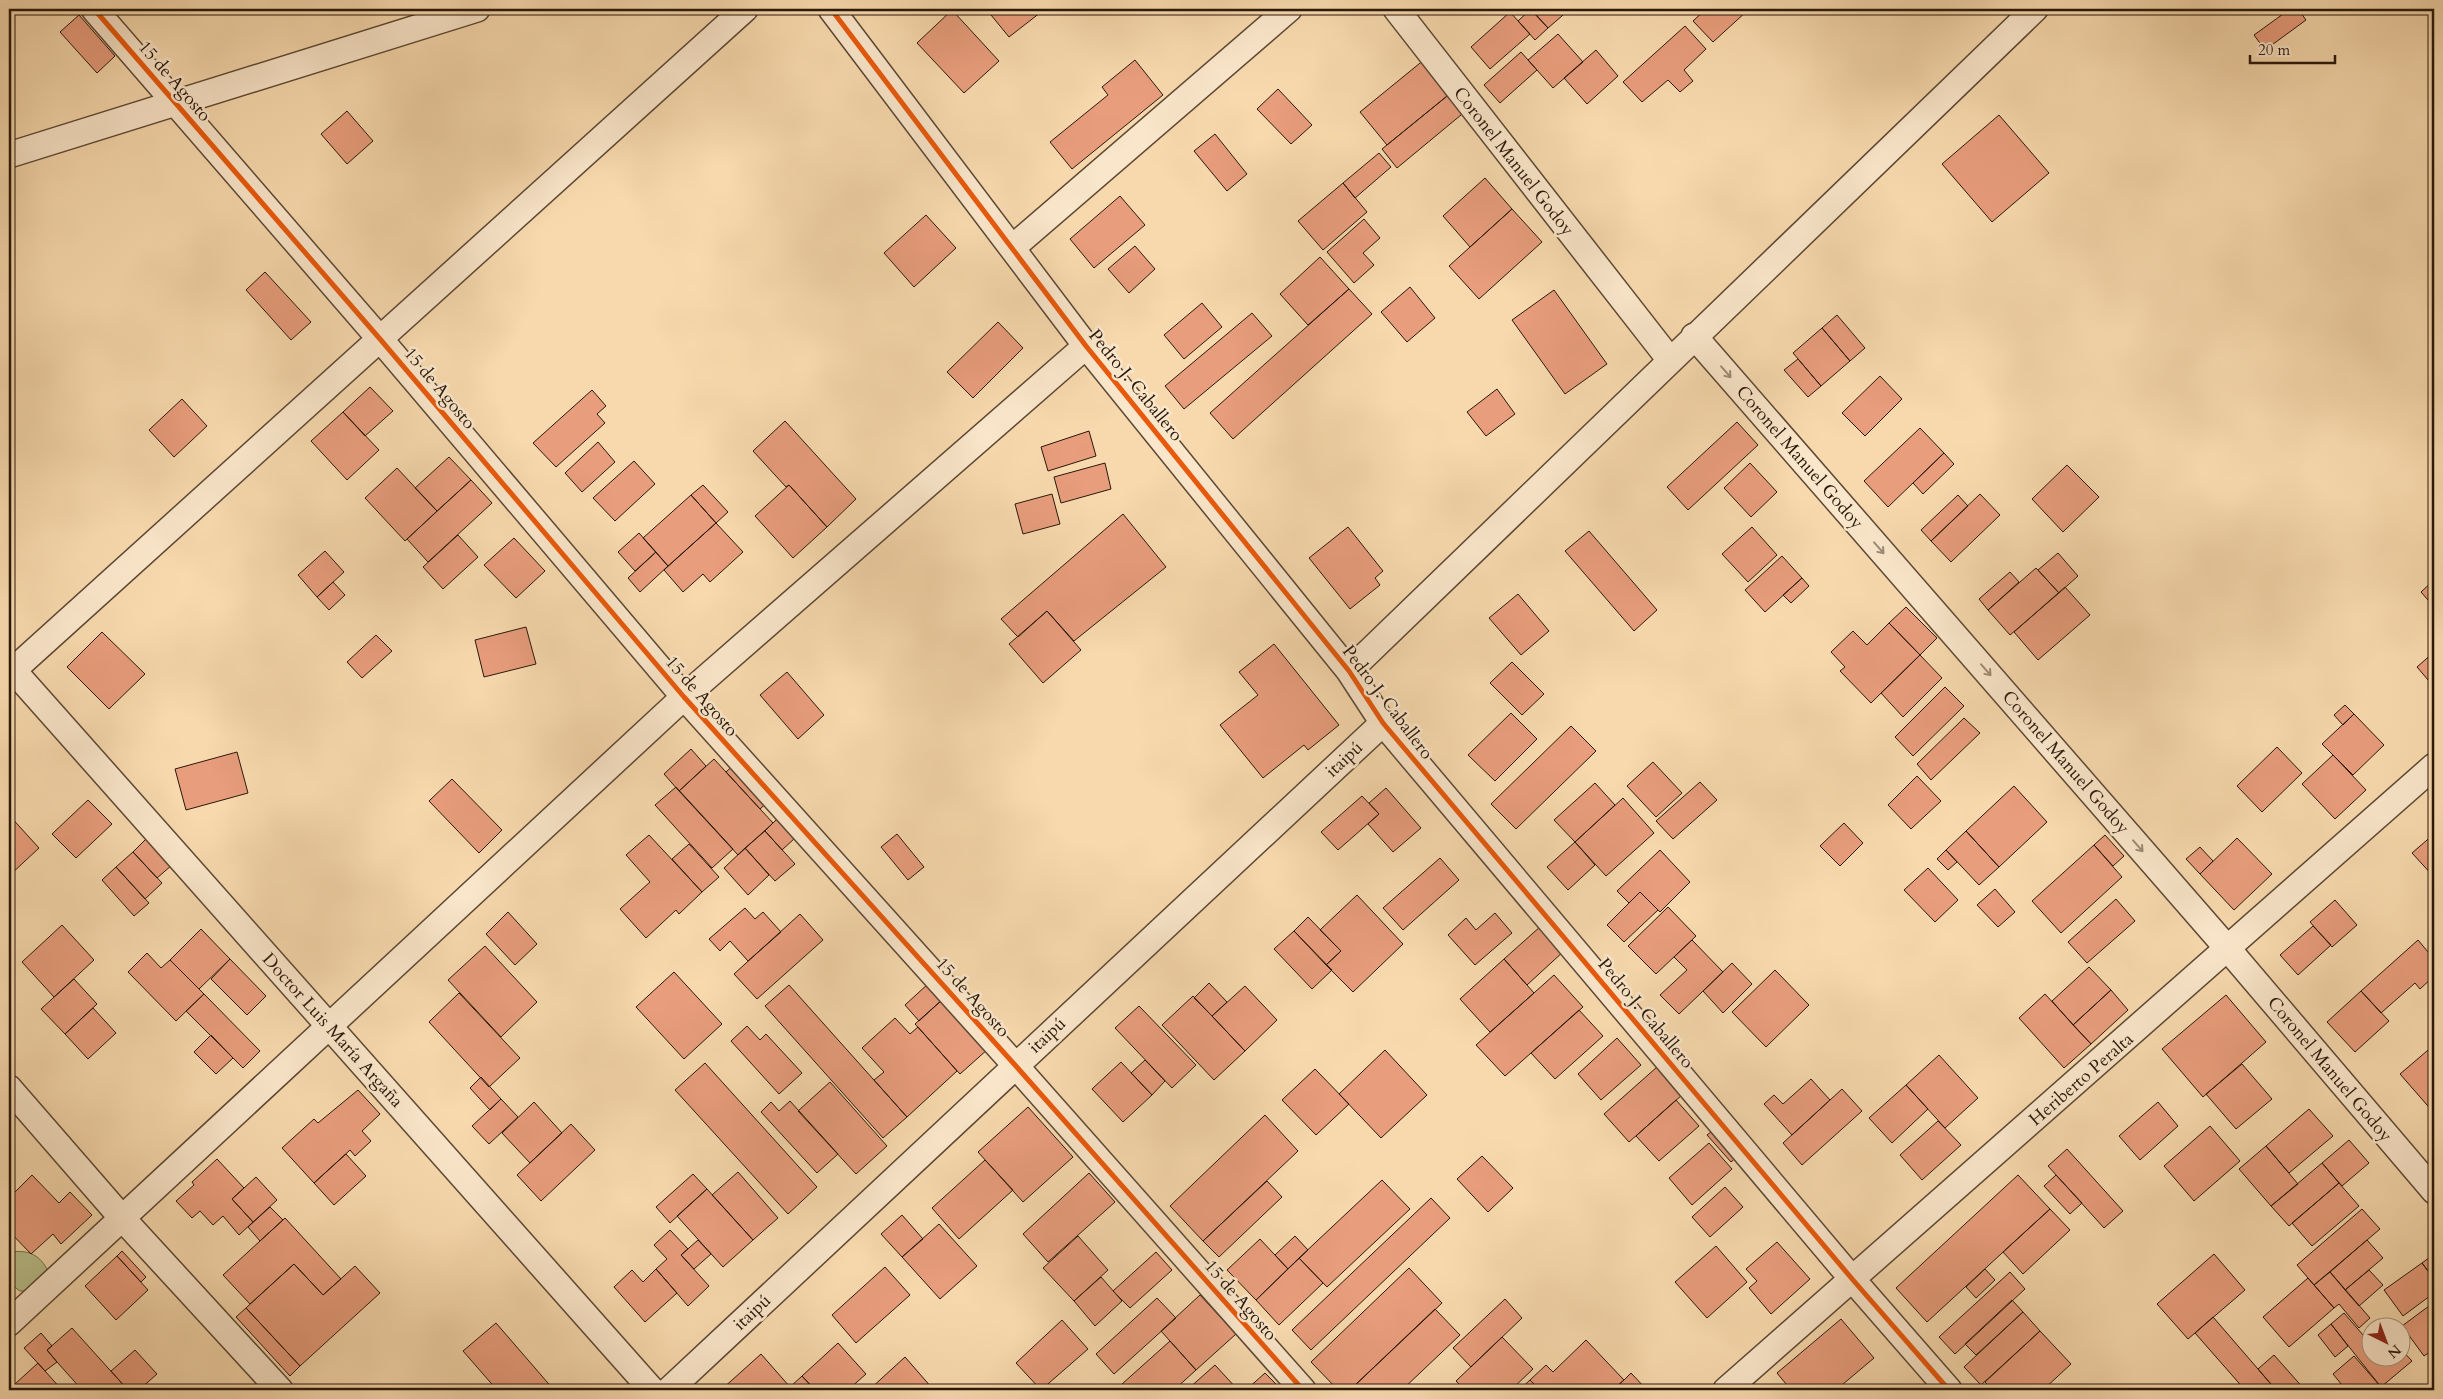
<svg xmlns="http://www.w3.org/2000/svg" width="2443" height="1399" font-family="Cardo,serif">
  <rect width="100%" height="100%" fill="#f7d9ad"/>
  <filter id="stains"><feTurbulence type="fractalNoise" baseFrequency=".004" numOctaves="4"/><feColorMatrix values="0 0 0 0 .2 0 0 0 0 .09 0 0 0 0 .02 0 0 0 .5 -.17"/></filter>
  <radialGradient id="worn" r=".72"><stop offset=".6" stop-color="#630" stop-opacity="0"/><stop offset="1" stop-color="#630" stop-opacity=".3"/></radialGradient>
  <path fill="#b9c08c" stroke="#716c4c" d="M9,1252C27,1250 38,1253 47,1269L45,1279L32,1291H20L9,1283Z"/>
  <path fill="#e89d7c" stroke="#29180b" d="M987,9H999L991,15Z
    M999,9H1045L1009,37L991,15Z
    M1530,9H1570L1548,28Z
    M1531,9L1548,28L1535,40L1518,21Z
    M1706,9H1745L1747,11L1713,42L1693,21Z
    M2290,9H2298L2306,20L2265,50L2254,35Z
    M952,10L999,61L964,93L917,43Z
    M1510,12L1530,34L1490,69L1471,47Z
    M79,15L115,56L97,73L60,32Z
    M1685,26L1706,49L1684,70L1693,81L1680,92L1668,80L1642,102L1623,82Z
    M1558,34L1583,62L1553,88L1528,60Z
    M1596,50L1618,76L1587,104L1564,78Z
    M1521,52L1537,70L1500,103L1484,85Z
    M1425,59L1452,92L1387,145L1360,112Z
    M1135,60L1163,95L1072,169L1050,142L1108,95L1102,87Z
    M1278,89L1312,125L1291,144L1257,109Z
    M1452,92L1467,110L1397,168L1382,149Z
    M347,111L373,141L347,164L321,134Z
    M1999,115L2049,173L1992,222L1942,164Z
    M1215,134L1247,174L1227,191L1194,151Z
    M1379,153L1391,167L1355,198L1343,183Z
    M1485,178L1512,209L1470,247L1443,216Z
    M1343,183L1367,212L1323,250L1298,221Z
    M1120,196L1145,225L1094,268L1070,239Z
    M1512,209L1542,242L1479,299L1449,266Z
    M926,215L956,248L914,287L884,253Z
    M1364,219L1380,238L1363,253L1374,265L1354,283L1327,252Z
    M1135,246L1155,269L1129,293L1108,269Z
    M1320,257L1349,289L1308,325L1280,294Z
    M265,272L311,322L291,340L246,290Z
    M1410,287L1435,318L1407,342L1381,312Z
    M1349,289L1372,314L1233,439L1210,413Z
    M1554,290L1607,364L1565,394L1512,320Z
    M1202,303L1222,327L1184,359L1164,335Z
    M1252,313L1272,336L1184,409L1165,386Z
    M1837,315L1865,348L1850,361L1822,328Z
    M998,322L1023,348L973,398L947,372Z
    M1822,328L1850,361L1821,386L1793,353Z
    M1798,359L1821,386L1808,397L1784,370Z
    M1880,376L1902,399L1865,436L1842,413Z
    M370,387L393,411L365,436L343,412Z
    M1497,389L1515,414L1486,436L1467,412Z
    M592,390L606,406L597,414L605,423L556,467L533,443Z
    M182,399L207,426L174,457L149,430Z
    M343,412L379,450L347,480L311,441Z
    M785,421L856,499L827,527L789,485L786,487L753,451Z
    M1737,422L1758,445L1688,510L1667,487Z
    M1920,428L1944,453L1888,507L1864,481Z
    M1089,431L1096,456L1048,471L1041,447Z
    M598,442L615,462L582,492L565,473Z
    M1944,453L1954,464L1923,494L1913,483Z
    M449,457L471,480L437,511L415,488Z
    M634,461L655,484L615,521L593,498Z
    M1105,463L1111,489L1061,503L1054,477Z
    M1750,463L1777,492L1751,517L1724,488Z
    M2067,465L2099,497L2063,532L2032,499Z
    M397,468L437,511L405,541L365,498Z
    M471,480L492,503L428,562L407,539Z
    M703,485L728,512L716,523L691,495Z
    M789,485L827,527L793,558L755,516Z
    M1052,494L1060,524L1023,534L1015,504Z
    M1980,494L2000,515L1951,562L1931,541Z
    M691,495L716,523L668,566L643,538Z
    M1958,495L1968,506L1931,541L1921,530Z
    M1123,514L1166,567L1074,641L1047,611L1018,637L1001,619Z
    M716,523L743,552L710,582L703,574L683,592L664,570Z
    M1348,527L1383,571L1375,578L1380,585L1350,609L1309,558Z
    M1752,527L1777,555L1748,582L1722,554Z
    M1589,531L1657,610L1634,631L1565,551Z
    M639,533L656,552L635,571L618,552Z
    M458,535L478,557L443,589L423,567Z
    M514,538L545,571L516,598L484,565Z
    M325,551L344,572L317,597L298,575Z
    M656,552L668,566L640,592L628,578Z
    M2058,553L2078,576L2059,593L2038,570Z
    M1782,556L1802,578L1765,612L1745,590Z
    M2036,568L2059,593L2010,635L1988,610Z
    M2010,572L2019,582L1988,610L1979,599Z
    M1802,578L1809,586L1791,603L1783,595Z
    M2434,580V607L2421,592Z
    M333,582L345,595L329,610L317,597Z
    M2065,587L2090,615L2038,660L2014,632Z
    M1518,594L1549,631L1521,655L1489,618Z
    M1906,607L1937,638L1920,655L1889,623Z
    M1047,611L1081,650L1043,683L1009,644Z
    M1889,623L1920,655L1871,703L1840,671L1845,667L1831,652L1853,631L1867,645Z
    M526,627L536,664L484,677L475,640Z
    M102,632L145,674L109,709L67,667Z
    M376,635L392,651L362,678L347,662Z
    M1274,644L1339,725L1308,750L1304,745L1263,778L1220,725L1258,695L1239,672Z
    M2434,652V687L2417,667Z
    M1920,655L1942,678L1903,717L1881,693Z
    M1512,662L1544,694L1522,715L1490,683Z
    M787,672L824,715L798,739L760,695Z
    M1945,687L1964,706L1913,756L1895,737Z
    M2345,705L2354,714L2343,725L2334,715Z
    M1511,713L1537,739L1495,781L1468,755Z
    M2354,714L2384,745L2353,775L2322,744Z
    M1964,718L1980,733L1931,780L1917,764Z
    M1571,726L1596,751L1516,829L1491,804Z
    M2277,747L2302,773L2262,812L2237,786Z
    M691,749L706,766L679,791L664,774Z
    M237,752L248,793L186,810L175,769Z
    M2333,755L2366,790L2335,819L2302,784Z
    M714,759L773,823L738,855L679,791Z
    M737,762L771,799L760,809L726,772Z
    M1653,762L1682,793L1656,817L1627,786Z
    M1917,776L1941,801L1911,829L1888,805Z
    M452,779L502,830L479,853L429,801Z
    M1700,782L1717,800L1673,839L1656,821Z
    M1595,783L1615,805L1575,842L1554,820Z
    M2014,786L2047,822L1999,867L1966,831Z
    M676,787L733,849L712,868L655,805Z
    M1386,788L1421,828L1393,852L1368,824L1379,814L1369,803Z
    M1362,796L1379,814L1338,850L1321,832Z
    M1623,798L1654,833L1606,876L1575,842Z
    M88,800L112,824L76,858L52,834Z
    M9,815L39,848L10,875L9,874Z
    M777,819L795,838L782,850L765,831Z
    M1844,823L1863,843L1840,866L1820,846Z
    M765,831L795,864L775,881L745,848Z
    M1966,831L1999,867L1979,885L1946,850Z
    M897,834L924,867L908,880L881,847Z
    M2434,834V877L2412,853Z
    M649,835L702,892L679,914L676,910L646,938L620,909L650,882L626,855Z
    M2105,835L2124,856L2113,866L2094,845Z
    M147,838L172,865L157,878L133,852Z
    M2237,838L2272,874L2234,910L2200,874Z
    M1575,842L1595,865L1568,890L1547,867Z
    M689,844L719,877L702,892L672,859Z
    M2094,845L2122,877L2061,933L2032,901Z
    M2200,847L2213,861L2200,874L2186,859Z
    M745,848L769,875L748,895L724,868Z
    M1660,850L1690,882L1660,912L1640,892L1629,903L1617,891Z
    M1946,850L1957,862L1948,870L1937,859Z
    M133,852L162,883L145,899L116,867Z
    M1440,858L1459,880L1403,930L1383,908Z
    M116,867L149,903L134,916L102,880Z
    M1928,868L1958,900L1935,922L1904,890Z
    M1995,889L2015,912L1998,927L1977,905Z
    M1640,892L1658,910L1624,942L1607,925Z
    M1357,895L1403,944L1353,992L1326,965L1341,951L1320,930Z
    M2116,899L2135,921L2087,963L2068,942Z
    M2335,900L2357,925L2332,947L2310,922Z
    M1668,907L1696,936L1656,974L1628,946Z
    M745,908L755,919L763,912L781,932L748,961L730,941L720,951L709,939Z
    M508,912L537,944L515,965L486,934Z
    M1495,913L1512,933L1475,965L1448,935L1466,918L1476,930Z
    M800,914L823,940L757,999L734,974Z
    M1308,917L1341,951L1326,965L1294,931Z
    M62,925L94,960L54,997L22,962Z
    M1541,926L1564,951L1527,985L1504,959Z
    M2313,926L2331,945L2298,975L2280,955Z
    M201,929L230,959L199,989L170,960Z
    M1294,931L1332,970L1312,989L1274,949Z
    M1692,940L1723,972L1679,1014L1660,995L1687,970L1674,957Z
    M2418,940L2434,959V976L2420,989L2415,983L2381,1013L2361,991Z
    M485,946L537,1002L501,1037L448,980Z
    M147,953L161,968L170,960L204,994L176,1021L128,972Z
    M230,959L266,996L247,1015L211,979Z
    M1504,959L1534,993L1490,1032L1460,999Z
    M1732,963L1752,984L1723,1013L1703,991Z
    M2089,967L2111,990L2073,1025L2052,1001Z
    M1775,970L1809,1005L1766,1047L1732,1012Z
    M674,972L722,1024L684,1059L636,1007Z
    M1554,975L1583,1007L1505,1076L1476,1045Z
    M74,979L97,1004L65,1034L41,1009Z
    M929,983L943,999L919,1021L905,1005Z
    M1209,983L1227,1002L1212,1016L1194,998Z
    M789,985L907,1117L883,1138L765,1006Z
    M1245,986L1277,1020L1245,1051L1212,1016Z
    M2111,990L2128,1010L2091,1044L2073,1025Z
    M2361,991L2389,1021L2355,1052L2327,1022Z
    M459,993L520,1058L489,1087L429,1022Z
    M204,994L260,1051L243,1068L186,1011Z
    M2045,994L2091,1044L2064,1068L2019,1018Z
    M2226,995L2266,1042L2203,1097L2162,1049Z
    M1193,996L1245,1051L1214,1080L1162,1025Z
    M943,999L988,1049L960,1074L915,1024Z
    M1139,1006L1196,1065L1172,1088L1115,1028Z
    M93,1008L116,1033L88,1059L65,1034Z
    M1579,1010L1603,1036L1555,1079L1531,1053Z
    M895,1018L910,1034L918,1027L957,1071L907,1117L874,1080L884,1072L862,1048Z
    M747,1026L760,1040L766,1034L802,1073L779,1094L731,1041Z
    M211,1035L233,1058L216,1074L194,1052Z
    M1617,1038L1641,1065L1601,1100L1578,1074Z
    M2434,1045V1113L2400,1074Z
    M1385,1050L1427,1095L1381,1138L1339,1094Z
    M1939,1055L1978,1098L1945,1128L1906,1085Z
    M1145,1060L1165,1081L1152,1095L1131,1073Z
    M1121,1062L1152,1095L1123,1122L1092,1089Z
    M705,1063L817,1187L788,1214L675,1090Z
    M2242,1064L2272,1099L2236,1129L2206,1094Z
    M1657,1067L1682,1095L1629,1142L1604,1114Z
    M1315,1069L1349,1104L1316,1135L1282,1100Z
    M481,1077L501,1099L490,1110L470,1088Z
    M1811,1079L1830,1100L1792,1135L1764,1104L1774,1095L1783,1104Z
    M830,1082L887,1146L856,1174L798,1111Z
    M1906,1085L1928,1109L1892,1143L1869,1118Z
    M1842,1089L1862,1111L1802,1165L1783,1143Z
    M358,1090L380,1114L362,1131L371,1141L355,1156L350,1150L314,1183L282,1148L314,1119L318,1123Z
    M501,1099L518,1117L489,1144L472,1126Z
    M1676,1100L1699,1126L1659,1161L1636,1136Z
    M790,1101L838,1154L817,1173L761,1112L771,1102L779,1111Z
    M534,1102L562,1133L530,1163L502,1133Z
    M2158,1102L2178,1126L2140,1160L2119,1136Z
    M1028,1107L1073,1157L1023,1202L978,1152Z
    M2309,1109L2333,1136L2289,1173L2266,1146Z
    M1265,1115L1298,1151L1203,1241L1170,1206Z
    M1938,1121L1961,1145L1922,1180L1900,1155Z
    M571,1124L595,1150L541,1201L517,1175Z
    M2210,1126L2240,1161L2194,1201L2164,1166Z
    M1716,1128L1739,1155L1731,1162L1707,1135Z
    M2349,1140L2369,1163L2342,1186L2322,1163Z
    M1709,1143L1732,1169L1692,1205L1669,1178Z
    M2266,1146L2298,1184L2271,1206L2239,1169Z
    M2067,1149L2123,1211L2104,1228L2048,1166Z
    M346,1154L366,1176L334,1205L314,1183Z
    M1482,1156L1513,1188L1488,1212L1457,1179Z
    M217,1159L244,1188L232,1199L253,1222L239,1235L223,1216L213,1225L200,1211L192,1218L176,1201L194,1185L192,1182Z
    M985,1160L1013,1190L959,1239L932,1208Z
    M2322,1163L2339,1183L2289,1226L2271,1206Z
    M738,1172L778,1218L753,1240L712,1195Z
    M1089,1173L1115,1202L1048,1262L1023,1234Z
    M693,1174L707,1189L670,1223L656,1207Z
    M32,1175L59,1203L70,1192L92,1215L61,1244L53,1234L31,1254L9,1231V1198Z
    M2018,1175L2050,1209L1927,1322L1896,1288Z
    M2056,1175L2082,1203L2070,1214L2044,1186Z
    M256,1177L277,1200L253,1222L232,1199Z
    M1382,1180L1410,1209L1327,1287L1299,1258Z
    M1267,1181L1282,1197L1219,1257L1203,1241Z
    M2339,1183L2359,1206L2312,1246L2292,1223Z
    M1725,1187L1743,1207L1710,1237L1692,1217Z
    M707,1189L753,1240L723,1267L677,1216Z
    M1431,1198L1450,1218L1311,1350L1292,1330Z
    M270,1207L283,1220L260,1241L248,1227Z
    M2050,1209L2070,1230L2023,1274L2003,1252Z
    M2362,1209L2380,1229L2314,1285L2297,1265Z
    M902,1215L923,1239L902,1257L881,1234Z
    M285,1218L341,1279L323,1295L294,1264L250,1304L223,1275Z
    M939,1224L977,1266L940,1299L902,1257Z
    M670,1230L688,1249L681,1255L709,1286L688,1306L656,1269L667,1259L654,1245Z
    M1078,1236L1108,1270L1074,1301L1043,1268Z
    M1295,1236L1308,1250L1288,1269L1275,1255Z
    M1260,1239L1288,1269L1256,1300L1227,1270Z
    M698,1240L711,1254L694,1269L681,1255Z
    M2367,1240L2383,1258L2345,1290L2330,1272Z
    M1777,1242L1810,1279L1771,1314L1749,1288L1757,1281L1746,1269Z
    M1716,1246L1747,1282L1707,1318L1675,1282Z
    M122,1251L146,1277L141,1282L117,1256Z
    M1156,1252L1172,1270L1130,1308L1113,1291Z
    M2214,1254L2245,1290L2188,1339L2157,1304Z
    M2434,1254V1279L2422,1263Z
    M117,1256L148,1290L116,1320L85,1286Z
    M1299,1258L1323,1283L1279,1325L1256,1300Z
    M2422,1263L2434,1279V1293L2403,1316L2384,1290Z
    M294,1264L323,1295L355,1266L380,1293L300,1366L246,1308Z
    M885,1267L910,1295L856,1343L832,1315Z
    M1409,1268L1442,1303L1350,1390H1338L1311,1362Z
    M656,1269L677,1293L645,1322L614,1287L632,1270L643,1282Z
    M1985,1269L1995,1280L1976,1298L1966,1287Z
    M2369,1270L2383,1285L2359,1306L2345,1290Z
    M2010,1272L2025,1289L1955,1354L1939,1337Z
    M2330,1272L2370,1318L2359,1328L2339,1304L2334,1308L2314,1285Z
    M1101,1277L1122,1301L1095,1326L1074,1301Z
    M2308,1278L2334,1308L2289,1347L2263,1317Z
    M1200,1295L1236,1334L1196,1370L1161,1331Z
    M1157,1298L1176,1318L1114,1374L1096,1354Z
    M1505,1299L1522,1318L1471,1367L1453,1348Z
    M2012,1300L2023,1312L1976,1355L1965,1344Z
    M2429,1306L2434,1313V1349L2424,1356L2402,1326Z
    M246,1308L300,1366L290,1376L236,1317Z
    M1435,1309L1460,1335L1402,1390H1356L1353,1387Z
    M2023,1312L2040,1331L1981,1385L1964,1367Z
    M2344,1313L2370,1343V1356H2400V1348L2412,1361L2381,1387L2331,1324Z
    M2213,1317L2258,1369L2276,1390H2245L2195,1333Z
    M1841,1319L1874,1358L1836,1390H1791L1777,1373Z
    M1062,1320L1088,1349L1041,1390L1016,1363Z
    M496,1323L554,1390H497L463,1351Z
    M2331,1324L2348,1346L2335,1357L2318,1335Z
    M72,1328L127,1389L126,1390H82L57,1362L47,1350Z
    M2040,1331L2071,1364L2043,1390H1993L1985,1382Z
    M41,1333L52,1346L47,1350L57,1362L45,1371L24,1348Z
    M1502,1337L1533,1369L1511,1390H1465L1456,1381Z
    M1586,1340L1624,1380L1613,1390H1540L1530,1380L1546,1365L1553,1372Z
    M1170,1341L1196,1370L1174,1390H1128L1122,1384Z
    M838,1343L866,1374L848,1390H815L802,1376Z
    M135,1350L157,1374L139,1390H128L111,1371Z
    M761,1354L790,1387L786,1390H721Z
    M2274,1355L2305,1390H2276L2258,1369Z
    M2354,1356L2381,1387L2383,1390H2346L2333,1374Z
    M905,1357L932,1388L930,1390H869Z
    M38,1363L45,1371L62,1390H20L15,1384Z
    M1215,1365L1238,1390H1187Z
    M1265,1373L1282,1390H1246Z
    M1631,1373L1647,1390H1613L1624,1380Z
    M802,1376L815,1390H786L790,1387Z
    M9,1377L15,1384L20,1390H9Z
    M1530,1380L1540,1390H1519Z"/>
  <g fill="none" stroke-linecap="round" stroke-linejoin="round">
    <g stroke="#5c4834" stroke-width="28">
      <path id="minor" d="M94,9L380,339L684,697L1015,1065L1303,1390
        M831,9L1086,346L1349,671L1383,723L1853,1280L1949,1390
        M1396,9L1670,360
        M9,155L477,9
        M1012,248L1289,9
        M1694,336L2228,949L2434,1191
        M13,670L652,1390
        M1349,671L2035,9
        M9,674L745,9
        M9,1088L122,1218L280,1390
        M9,1323L684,697L1086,346
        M669,1390L1383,723
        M1726,1390L2434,766"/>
    </g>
    <use href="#minor" stroke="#fae6ca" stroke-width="25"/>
    <g stroke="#fae6ca" stroke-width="8">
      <path id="cycleway" d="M94,9L380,339L684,697L1015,1065L1303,1390
        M831,9L1086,346L1349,671L1383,723L1853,1280L1949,1390"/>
    </g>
    <use href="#cycleway" stroke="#e8590c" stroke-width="5"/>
  </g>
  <defs><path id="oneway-shaft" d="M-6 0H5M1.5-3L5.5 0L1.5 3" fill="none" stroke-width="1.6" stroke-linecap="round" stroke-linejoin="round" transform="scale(1.25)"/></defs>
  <g stroke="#9c8974">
    <use href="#oneway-shaft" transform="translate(1726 372) rotate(49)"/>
    <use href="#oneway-shaft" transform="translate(1879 548) rotate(49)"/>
    <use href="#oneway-shaft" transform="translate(1986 670) rotate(49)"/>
    <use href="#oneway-shaft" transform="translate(2138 846) rotate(49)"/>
  </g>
  <g text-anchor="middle" stroke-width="5" stroke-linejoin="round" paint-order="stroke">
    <g font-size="18" fill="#29180b" stroke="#fae6ca">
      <text transform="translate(175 81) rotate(49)" y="6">15 de Agosto</text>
      <text transform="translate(1514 161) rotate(52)" y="6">Coronel Manuel Godoy</text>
      <text transform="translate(1136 385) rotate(51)" y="6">Pedro J. Caballero</text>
      <text transform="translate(440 388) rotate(50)" y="6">15 de Agosto</text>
      <text transform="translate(1800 457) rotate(49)" y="6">Coronel Manuel Godoy</text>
      <text transform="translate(702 696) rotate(49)" y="6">15 de Agosto</text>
      <text transform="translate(1388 702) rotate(53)" y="6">Pedro J. Caballero</text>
      <text transform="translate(1344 759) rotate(-43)" y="6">itaipú</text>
      <text transform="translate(2066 762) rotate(49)" y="6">Coronel Manuel Godoy</text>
      <text transform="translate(973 997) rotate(48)" y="6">15 de Agosto</text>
      <text transform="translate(1646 1013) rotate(50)" y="6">Pedro J. Caballero</text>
      <text transform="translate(333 1030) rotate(48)" y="6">Doctor Luis María Argaña</text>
      <text transform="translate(1047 1035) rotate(-43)" y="6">itaipú</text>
      <text transform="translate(2330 1069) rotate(50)" y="6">Coronel Manuel Godoy</text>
      <text transform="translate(2081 1079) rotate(-41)" y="6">Heriberto Peralta</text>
      <text transform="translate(1241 1300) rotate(49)" y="6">15 de Agosto</text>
      <text transform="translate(752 1312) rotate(-43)" y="6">itaipú</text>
    </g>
  </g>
  <rect width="2443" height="1399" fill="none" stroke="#f7d9ad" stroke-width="30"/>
  <rect x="10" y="10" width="2423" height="1379" fill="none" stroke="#29180b" stroke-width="2.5"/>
  <rect x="15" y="15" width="2413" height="1369" fill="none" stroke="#29180b"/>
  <g transform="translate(2386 1342) rotate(138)"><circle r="24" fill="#fae6ca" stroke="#a6947e"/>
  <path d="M0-4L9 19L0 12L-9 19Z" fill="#8f2418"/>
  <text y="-8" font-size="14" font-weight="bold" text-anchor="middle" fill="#29180b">N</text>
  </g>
  <path d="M2250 55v8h85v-8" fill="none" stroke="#29180b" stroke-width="2.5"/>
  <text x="2258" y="55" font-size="15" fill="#29180b" stroke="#fae6ca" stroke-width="4" paint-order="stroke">20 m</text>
  <rect width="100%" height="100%" filter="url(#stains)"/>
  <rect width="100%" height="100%" fill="url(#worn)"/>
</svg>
